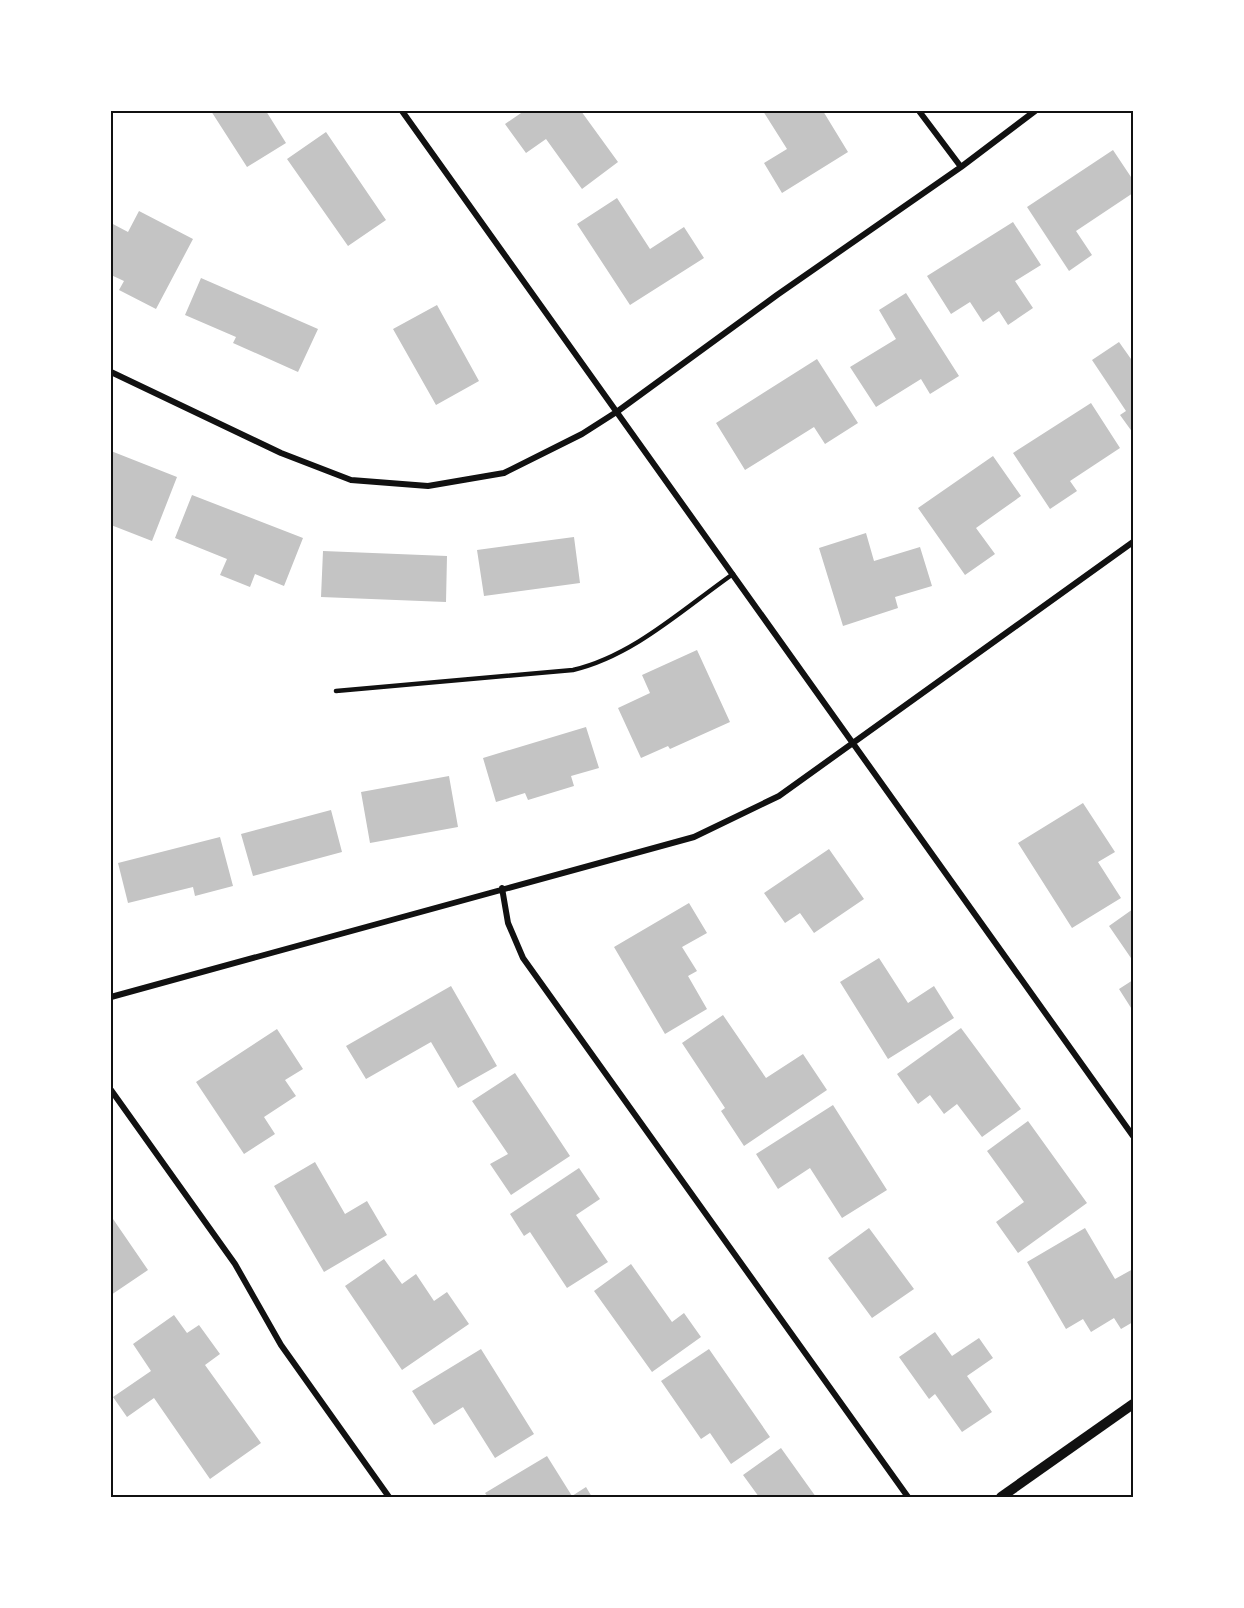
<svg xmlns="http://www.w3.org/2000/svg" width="1244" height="1608" font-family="'Work Sans',sans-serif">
  <rect width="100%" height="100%" fill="#fff"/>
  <path fill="#c4c4c4" d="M211,111H266L286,143L247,167Z
    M524,111H581L618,162L582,189L546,139L526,153L505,124Z
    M763,111H823L848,152L782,193L764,163L787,149Z
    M326,132L386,220L348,246L287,159Z
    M1113,150L1133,180V193L1076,231L1092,255L1069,271L1027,207Z
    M617,198L650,249L684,227L704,258L630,305L577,224Z
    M139,211L193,239L156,309L119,290L124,281L111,275V223L128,232Z
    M1013,222L1041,265L1015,281L1033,308L1008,325L999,311L983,322L970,302L951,314L927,276Z
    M201,278L318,329L298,372L233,343L236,337L185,315Z
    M906,293L959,376L930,394L921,379L876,407L850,367L896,339L879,310Z
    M437,305L479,381L436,405L393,329Z
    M1119,342L1131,359L1133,357V433L1120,415L1126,411L1092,360Z
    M817,359L858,423L825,444L814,427L745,470L716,423Z
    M1091,403L1120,448L1070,481L1077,491L1050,509L1013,453Z
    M111,451L177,477L152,541L111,525Z
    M993,456L1021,496L976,528L995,554L965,575L918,508Z
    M192,495L303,538L284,586L255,574L250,587L220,575L227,559L175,538Z
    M866,533L874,561L920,547L932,586L895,597L898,608L843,626L819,548Z
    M574,537L580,583L484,596L477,550Z
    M323,551L447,556L446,602L321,597Z
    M697,650L730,722L670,749L668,746L641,758L618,708L650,693L642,675Z
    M586,727L599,768L571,776L574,786L528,800L525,793L496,802L483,758Z
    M449,776L458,827L370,843L361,792Z
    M1083,803L1115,852L1098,862L1121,898L1072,928L1018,843Z
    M331,810L342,852L253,876L241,834Z
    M220,837L233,886L195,896L193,887L128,903L118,863Z
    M829,849L864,899L814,933L800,913L785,923L764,893Z
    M689,903L707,933L682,947L697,971L688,976L707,1009L665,1034L614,947Z
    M1133,909V961L1109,926Z
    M879,958L908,1003L934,986L954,1018L888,1059L840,982Z
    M1133,980V1011L1119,989Z
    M451,986L497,1066L458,1088L431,1042L366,1079L346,1046Z
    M723,1015L766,1078L803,1054L827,1090L744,1146L721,1111L725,1108L682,1043Z
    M961,1028L1021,1109L982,1137L957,1104L944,1114L930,1095L918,1104L897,1074Z
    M277,1029L303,1069L285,1080L296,1096L264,1117L275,1134L244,1154L196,1082Z
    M515,1073L570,1156L511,1195L490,1164L508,1154L472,1101Z
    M833,1105L887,1190L842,1218L810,1168L778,1189L756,1154Z
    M1028,1121L1087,1203L1018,1253L996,1222L1024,1202L987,1151Z
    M315,1162L345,1214L367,1201L387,1235L324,1272L274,1186Z
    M579,1168L600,1199L576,1215L608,1262L567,1288L530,1232L524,1236L510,1214Z
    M111,1216L148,1270L111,1295Z
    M869,1228L914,1289L872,1318L828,1258Z
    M1085,1228L1115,1279L1133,1269V1322L1121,1329L1114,1318L1091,1332L1083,1319L1066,1329L1027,1262Z
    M384,1259L402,1284L416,1274L434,1301L447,1292L469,1324L402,1370L345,1286Z
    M631,1264L672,1322L684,1313L701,1337L652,1372L594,1291Z
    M174,1315L187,1333L199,1325L220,1354L205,1365L261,1443L210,1479L154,1398L127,1417L113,1397L151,1371L133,1344Z
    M935,1332L952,1356L979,1338L993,1358L967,1376L992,1412L962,1432L935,1394L929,1399L899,1357Z
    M481,1349L534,1434L495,1458L463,1407L434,1425L412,1391Z
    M709,1349L770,1437L731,1464L710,1433L701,1439L661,1381Z
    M781,1448L816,1497H759L743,1475Z
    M547,1456L572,1496L586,1487L592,1497H488L485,1493Z"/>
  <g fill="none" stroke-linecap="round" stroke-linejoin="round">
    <path stroke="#111" stroke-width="4.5" d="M336,691L573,670C633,656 683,609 733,574"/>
    <path stroke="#111" stroke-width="6" d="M402,111L1133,1136
      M919,111L961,167
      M111,372L281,453L351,480L428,486L504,473L582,434L618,411L777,295L961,167L1035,111
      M502,888L508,923L523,958L908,1497
      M111,997L694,837L779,796L1133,542
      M111,1090L235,1264L281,1345L389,1497"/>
    <path stroke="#111" stroke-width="10" d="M1001,1497L1133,1404"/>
  </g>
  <rect width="1244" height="1608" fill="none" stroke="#ffffff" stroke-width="225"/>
  <rect x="112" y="112" width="1020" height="1384" fill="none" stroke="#111" stroke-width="2"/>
</svg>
